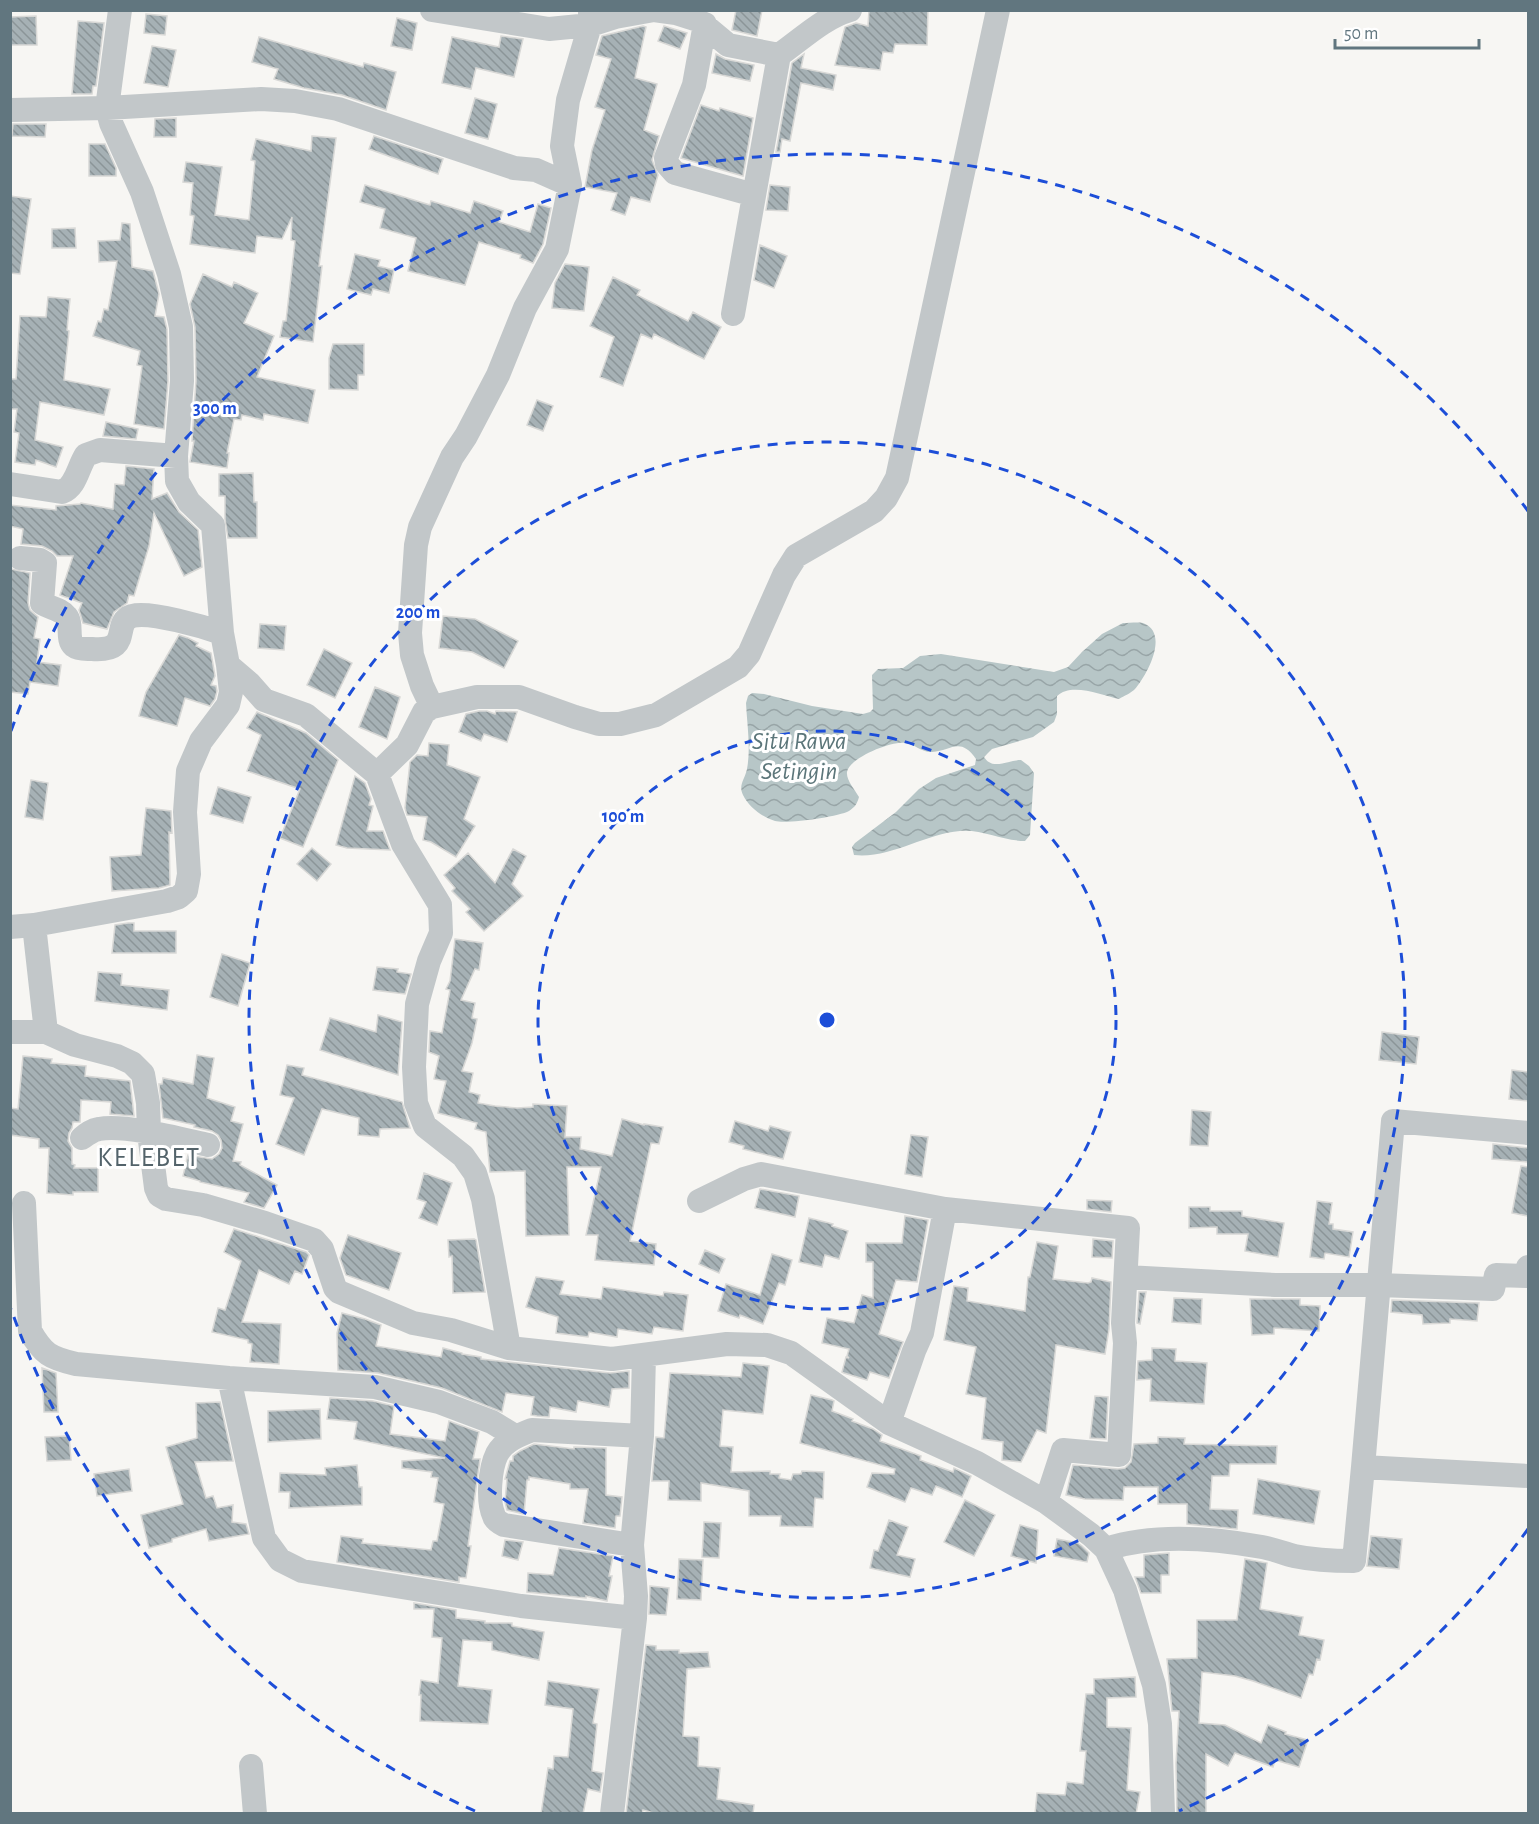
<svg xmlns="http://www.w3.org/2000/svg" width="1539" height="1824" font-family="'Alegreya Sans',sans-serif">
  <defs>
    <pattern id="water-waves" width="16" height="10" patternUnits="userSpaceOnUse" patternTransform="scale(1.5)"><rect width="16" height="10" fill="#b7c6c7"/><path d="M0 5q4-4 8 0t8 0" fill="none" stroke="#98a5a7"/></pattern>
    <pattern id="building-back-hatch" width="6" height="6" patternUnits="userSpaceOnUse" patternTransform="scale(1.5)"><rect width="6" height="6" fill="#a6b1b5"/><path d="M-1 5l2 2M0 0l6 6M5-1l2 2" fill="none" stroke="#8b9598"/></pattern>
  </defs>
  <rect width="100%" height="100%" fill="#f7f6f3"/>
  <path fill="url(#water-waves)" d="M1123,623C1129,623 1138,622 1143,623C1170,633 1147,675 1135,689C1131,693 1124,696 1119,699C1102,695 1071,682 1057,696V714L1054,722L1033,737L992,749L984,757C993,771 1007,760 1021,760L1029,766L1034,773L1030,835L1025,841C1003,841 982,829 960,831C924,834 890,859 854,855L852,847L855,843L896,812L919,789L936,778L975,765L976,759C960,736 951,751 932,752C923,753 914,744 906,743C892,740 849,758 847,772C846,780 855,790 859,797C857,804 855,807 849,811C838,817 787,824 775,821C762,817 749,807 743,795C738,785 745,779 747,769C751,748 747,724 746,703L748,696L752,693L764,694L812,706L863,714L870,712L873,709L872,675L878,669L903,668L920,656L941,654L1054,672L1068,667L1082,652L1102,634Z"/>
  <path fill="url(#building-back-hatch)" stroke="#d8d8d6" stroke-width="1.5" d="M736,10H762L757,36L732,30Z
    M869,10H928L927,45L895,44L893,53L883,52L880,70L835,65L845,27L856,23L868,26Z
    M146,14L167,16L165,35L144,33Z
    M36,16L37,45H10V17Z
    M397,18L417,23L412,50L391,46Z
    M78,21L104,23L96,86H93L92,94H72Z
    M643,26L646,27L635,78L657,84L644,130L659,136L652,160L658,175L650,202L631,197L625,215L611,210L617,193L585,187L592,150L605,110L595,107L611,59L596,55L602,36Z
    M664,26L687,33L680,49L658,41Z
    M501,36L523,39L514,77L476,68L471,89L442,83L452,37L499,47Z
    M259,37L363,67L364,63L396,72L386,110L342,95L304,88L274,79L278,69L252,62Z
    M152,46L176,50L168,87L144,83Z
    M716,54L725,59L754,65L750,81L712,73Z
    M804,54L801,68L836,75L833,90L801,83L790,141L782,139L780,152H776L792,63Z
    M475,98L497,104L488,139L465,133Z
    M701,105L719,111L720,108L753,118L743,176L681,158Z
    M176,118V137H154L155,119Z
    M13,124H46L45,137L12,136Z
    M312,136L336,138L319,266H322L313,342L280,337L283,321H286L295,241L291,240L292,217L282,239L257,236L255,253L190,244L194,216L190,215L193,183L183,182L186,162L222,167L215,215L249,220L255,161L251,160L256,139L311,151Z
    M374,136L443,159L438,174L369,149Z
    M89,144H105L116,168V176H89Z
    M365,185L430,205L431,201L470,213L474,201L503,211L499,222L530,232L538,204L551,208L543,244L533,263L520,258L521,255L479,242L465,285L408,271L416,238L380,228L385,209L360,202Z
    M770,185L790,187L788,211L766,210Z
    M10,196L31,199L20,274L10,273Z
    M122,223L130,224L132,267L153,271L159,294L155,316L164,317L167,329L168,381L164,429L134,424L142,366L137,365L140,351L93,336L98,321L101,322L104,309L108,310L117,261L99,262L98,241L120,240Z
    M75,228L76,248H52V229Z
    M760,245L787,256L774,288L754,280Z
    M355,254L380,260L378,266L394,270L389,293L373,289L371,295L347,289Z
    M565,264L589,267L584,311L552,308L555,283Z
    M203,274L232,287L234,282L258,293L244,323L274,336L257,377L315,390L308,423L264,414L263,420L242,415L241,420L234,419L227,453H229L227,468L190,462L194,441H192L196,381L195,327L190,304Z
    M613,277L640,290L637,295L688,321L693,312L721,327L704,359L654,334L652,339L641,334L623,386L600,377L614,337L590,326Z
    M48,297L70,299L67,330L69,331L64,380L110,389L104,415L40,402L35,440L63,447L56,467L36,460L35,465L15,462L19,433L14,432L17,409H10V379H16L20,316L46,317Z
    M333,344H364V375H358V390L329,389V358Z
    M537,400L553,406L543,431L527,425Z
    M106,422L138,429L136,439L103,436Z
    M126,466L154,469L152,499L167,493L179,512L198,530L202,567L184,576L154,513L149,546L134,596L129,595L127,603L114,612L107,629L83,623L79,610L82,603L60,595L73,556H57L52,551L42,546L21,544L23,529L10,526V505L56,510V506L80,504L81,503L113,509L115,484L124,485Z
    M253,473L254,502H257V538H228L225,519V496H219V474Z
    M11,569L30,573L28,603L30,610L38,617L34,638L40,639L37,662L61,665L58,686L30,682L28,694L10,692Z
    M443,616L475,619L518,641L504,668L472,652L439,648Z
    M260,624L286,626L284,650L258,648Z
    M179,635L188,638L198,643L196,646L211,653L215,676L211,685L216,686L217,691L215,699L210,706L185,698L177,726L139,716L146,692Z
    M324,649L352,663L335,698L307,685Z
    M375,687L400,697L387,739L359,727Z
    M479,711H487L495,714L496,711L517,712L507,742L484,734L481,741L459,732L466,714Z
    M257,712L306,733L338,760L303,847L280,838L300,789L247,771L261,735L247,728Z
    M429,743L449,745L447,765L480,777L464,819L475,826L456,857L431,842L423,840L427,817L407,815L405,808L410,762L417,755L428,756Z
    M355,776L365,783L371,799L369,805L373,806L367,831H383L390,850L347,848L336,845Z
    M31,780L48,783L43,820L25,817Z
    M218,787L251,797L243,823L210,814Z
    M146,808L171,811L172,833L169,832L170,885L159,888L112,891L110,857L141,855Z
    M312,848L331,864L317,881L297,864Z
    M513,849L526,856L512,884L523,896L484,931L466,912L470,909L452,891L455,888L444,875L468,853L495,883Z
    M128,923H134V931H176V953H112L115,925Z
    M455,939L483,943L479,970L475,969L461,1000L475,1003L472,1018L477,1019L472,1043L462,1071L473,1073L469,1092L480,1095L478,1103L495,1106L517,1108L533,1107V1104L567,1106L565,1137H581L580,1149L612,1156L622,1119L644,1125V1124L663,1127L659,1144L651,1143L630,1241L656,1244L654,1265L595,1260L598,1235H586L601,1167H567L569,1235L526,1236L525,1171L490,1172L486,1132L475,1129L477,1123L438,1113L446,1081L434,1079L439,1056L429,1052L430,1031L442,1033L450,990L446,989L450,981Z
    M222,954L250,963L238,1006L210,997Z
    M377,967L398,969L397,972L411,974L405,994L373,990Z
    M98,972L122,974L121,985L169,990L167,1010L95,1001Z
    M378,1015L402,1022L398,1075L320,1050L330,1018L376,1032Z
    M1382,1032L1419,1037L1416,1064L1379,1060Z
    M197,1055L214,1058L207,1098L235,1107L231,1121L243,1124L233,1161L241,1162L240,1165L277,1185L264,1208L244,1202L249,1193L200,1182V1181L183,1176L188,1155L212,1159L219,1154L222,1148L221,1140L218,1135L212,1131L194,1127L195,1125L163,1118L159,1084H162L163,1078L193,1084Z
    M23,1056L52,1059L51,1063L86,1066L85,1076L130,1081L134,1116L110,1114L111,1102L81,1100L80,1122H73L72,1128L69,1133L68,1141L72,1148V1164L75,1165L74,1168H98V1192H73V1195L47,1193L49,1148H39V1139L10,1135V1108L18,1109Z
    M287,1065L304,1068L302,1075L402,1102L410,1128L380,1129L379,1137L358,1135L359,1118L322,1109L304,1155L276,1144L294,1098L280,1095Z
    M1512,1070L1528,1072V1101L1509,1099Z
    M1192,1110L1211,1112L1208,1146L1190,1145Z
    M735,1121L768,1131L770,1126L791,1132L783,1159L743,1149L744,1146L729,1142Z
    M911,1135L928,1137L922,1177L905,1174Z
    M1493,1144L1528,1148V1162L1492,1159Z
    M1521,1166L1528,1167V1216L1512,1213Z
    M424,1173L452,1183L437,1225L419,1218L426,1202L417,1199Z
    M760,1189L799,1196L795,1217L755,1208Z
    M1087,1200L1112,1201L1111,1212L1087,1209Z
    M1317,1201L1332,1203L1329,1224H1333V1229L1353,1232L1349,1257L1325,1253L1324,1259L1310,1257Z
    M1189,1207H1210V1211H1242V1216L1284,1223L1278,1257L1245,1251L1248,1234H1217V1227L1189,1228Z
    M905,1216L928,1220L917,1282L896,1280L879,1334L903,1342L889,1378L870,1372L867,1380L844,1373L842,1372L846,1357L849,1358L847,1356L849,1349L822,1343L827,1318L854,1323L862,1295L873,1298V1262H866V1243H902Z
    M809,1218L833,1224L832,1226L848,1231L839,1259L825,1255L822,1267L799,1262Z
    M234,1229L306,1252L309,1255L302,1274L295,1271L289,1284L259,1270L242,1322L281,1324L279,1364L250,1362L252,1344L248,1343V1340L212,1332L218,1308L225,1310L241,1261L224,1252Z
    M348,1235L401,1253L389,1290L346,1275L340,1258Z
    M474,1239L476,1240L485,1292L453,1293L452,1256L449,1257L448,1240Z
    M1093,1239L1113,1241L1112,1258L1092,1257Z
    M1037,1242L1058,1246L1053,1279L1088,1283L1091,1282L1092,1278L1111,1282L1109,1329L1105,1354L1056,1345L1046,1433L1037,1430L1021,1462L1002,1460L1003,1442L982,1439L986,1398L966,1394L976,1347L944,1340L954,1286L968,1288L967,1301L1025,1311L1028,1277H1030Z
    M705,1250L725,1259L719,1273L699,1264Z
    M772,1254L792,1260L785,1285L779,1283L763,1324L740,1315L739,1318L718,1311L726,1284L760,1295Z
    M536,1277L564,1281L560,1294L601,1299L603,1287L663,1296L664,1292L688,1295L683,1331L654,1327L652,1334L618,1329L617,1337L589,1332L588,1337L556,1333L558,1317L526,1307Z
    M1139,1292H1146L1140,1324L1137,1323Z
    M1174,1298L1202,1299L1201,1324L1172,1322Z
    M1250,1299H1300V1305L1320,1306L1319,1331L1274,1328V1334L1252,1335Z
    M1392,1300L1479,1303L1477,1321L1450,1319V1323L1423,1324L1422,1315L1391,1312Z
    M342,1313L365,1319L381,1325L376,1346L441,1357L443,1348L462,1353V1354L481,1357V1359L610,1373L629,1371V1388L612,1389L609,1407L578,1401L576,1412L550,1407L549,1417L537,1416L531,1415L534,1397L506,1393L502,1412L442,1388L378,1373L338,1370L337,1333Z
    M1152,1348L1176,1349L1175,1361L1207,1363L1204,1404L1150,1401L1151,1379L1137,1380L1138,1361L1152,1360Z
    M743,1363L769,1366L763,1414L723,1410L720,1446L733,1447L731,1472L770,1471V1474H780L779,1478L791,1480L793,1474H801L802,1471L824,1472L823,1499L815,1498L813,1527L780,1526L781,1516H749V1491L701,1483V1501L668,1500L669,1481H652L656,1437L664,1438L670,1373L741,1377Z
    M42,1368L56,1373L58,1412H44Z
    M811,1395L832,1400L834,1401L832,1411L853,1419L852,1421L873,1429L882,1435L880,1441L921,1456L920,1460L953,1472L954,1468L971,1476L962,1497L936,1486L932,1495L911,1488L905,1502L867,1487L872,1473L894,1474L895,1469L800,1443Z
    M1095,1396L1108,1397L1106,1439L1090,1438Z
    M330,1398L373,1401L394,1406L390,1434L445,1441L449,1421L479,1432L473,1459H480L468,1546H471L466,1578L459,1577V1582L337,1562L341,1536L363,1539L362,1543L431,1550L433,1541H437L444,1504L434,1502L438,1478L431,1477L432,1472L402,1468V1461L445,1458L354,1439L357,1422L327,1419Z
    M220,1402L233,1461L195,1462L206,1498L213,1496L217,1508L233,1505L232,1522L246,1524L249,1534L209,1541L206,1529L172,1539V1542L149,1548L141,1515L183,1504L166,1447L197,1438L196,1403Z
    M320,1409L321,1439L268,1442V1411Z
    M69,1436L71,1460L47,1461L45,1437Z
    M1158,1437L1185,1438L1184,1444L1277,1446L1276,1464H1230L1229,1476H1212L1210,1509L1238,1510L1237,1529L1187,1524V1504H1158V1487H1124L1123,1500L1085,1499L1066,1495L1073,1465L1118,1469L1125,1468L1131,1462L1134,1444L1158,1443Z
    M534,1444L574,1449V1447L606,1448V1495L622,1497L620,1516H616L615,1528L583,1523L588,1489H570V1484L529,1477V1480H527L524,1514L507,1510L505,1502L507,1479H505L510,1461H513V1456L520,1451Z
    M357,1465L359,1487H362V1505L289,1508L290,1492H279L280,1473L326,1475L325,1468Z
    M129,1469L132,1491L97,1496L94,1474Z
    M1258,1479L1320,1491L1314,1524L1253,1514Z
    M965,1500L995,1515L974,1556L944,1542Z
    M889,1520L908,1527L897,1555L915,1559L910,1577L870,1568L874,1550L878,1551Z
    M704,1522L721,1523L719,1558L702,1557Z
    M1020,1525L1038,1530L1036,1563L1011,1556Z
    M1371,1536L1402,1539L1399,1569L1367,1566Z
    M1057,1539L1078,1543L1082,1546L1089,1553L1087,1562L1054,1556Z
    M505,1540L523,1542L518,1560L502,1556Z
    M559,1548L613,1556L609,1576H612L607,1601L586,1596V1598L527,1592L528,1573L553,1575Z
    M1169,1553V1575H1161V1593H1141L1135,1577H1144V1555Z
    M679,1559L703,1560L701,1600L677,1599Z
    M1245,1559L1267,1563L1260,1609L1303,1617L1299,1635L1324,1640L1320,1660L1317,1659L1313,1675L1309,1674L1301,1698L1253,1681L1235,1676L1202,1672L1199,1723L1225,1725L1261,1743L1268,1725L1286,1732L1285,1734L1308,1740L1299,1767L1275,1760L1273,1767L1235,1753L1228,1766L1206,1754V1814H1177L1176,1764L1179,1711H1172L1167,1659L1197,1658V1620H1237Z
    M650,1586L669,1588L666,1615L649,1614Z
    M414,1603L456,1610V1618L485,1621V1623H512V1626L544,1632L539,1660L492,1650V1642L463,1640L458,1686L492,1690L488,1724L420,1721L421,1695H419L421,1680L438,1683L442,1638L432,1637L434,1609H414Z
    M646,1645L656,1646V1650H679V1653L708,1652L710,1667L687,1669L683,1736L699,1737L698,1766L720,1768L717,1799L754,1805L753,1814H657L643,1810L642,1814H626Z
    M1135,1677L1136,1697L1107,1698V1727L1131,1728L1127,1790L1140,1792L1136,1814H1035L1037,1793L1065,1795L1067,1782L1083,1784L1086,1751H1080L1086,1694H1094V1679Z
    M548,1681L599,1689L593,1723L597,1724L592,1771L603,1773L600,1792L588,1789L583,1814H541L548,1768L553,1769L554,1756L568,1757L573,1709L545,1705Z"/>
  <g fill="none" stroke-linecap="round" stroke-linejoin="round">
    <path stroke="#c2c7c9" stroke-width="24" d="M120,10L107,108L111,123L142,192L169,274L181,327L182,381L176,456L177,481L189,502L213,525L222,633L228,665L249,683L264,700L306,715L377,774L403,844L440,905L441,933L429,961L417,1004L414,1067L416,1103L425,1126L463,1156L475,1173L483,1199L509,1348L612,1359L727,1344L767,1345L791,1353L889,1423L977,1463L1046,1502L1091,1535L1106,1549L1125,1590L1154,1685L1160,1724L1163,1814
      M432,10L549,29L590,25L615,17L654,10
      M654,10L676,13L698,20L728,45L779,55C802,39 823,18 850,10
      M705,24L694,85L666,158L667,164L675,173L754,195
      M10,110L107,108L261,99L295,101L338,109L514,168L536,170L570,185L562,146L568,100L590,25V10
      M733,314L779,55
      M10,484L62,492C76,487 78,467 86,455L100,450L176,456
      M20,558L40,560L45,563L42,603C49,608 61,609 66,616C73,624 66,639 74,646C79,650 87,649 92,649C134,652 111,623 132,616C151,611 204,627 222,633
      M432,707L422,686L412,655L410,633L416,545L420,527L452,457L466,436L498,375L525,308L557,249L570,185
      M377,774L407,745L424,712L432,707L477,697H519L575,717L599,724H620L656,715L738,667L749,654L784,575L796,556L874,511L886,498L897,478L998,10
      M34,925L167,901L179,897L186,891L189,874L185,812L188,771L201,741L228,705L231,692L228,665
      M10,927L34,925L46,1032L75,1045L117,1056L132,1063L143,1074L148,1103L149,1133L156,1188L159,1195L166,1199L203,1205L265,1223L314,1240L322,1249L335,1288L339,1292L413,1323L451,1330L509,1348
      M10,1032H46
      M82,1138C87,1134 92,1130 99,1129C125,1124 181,1139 208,1145
      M699,1201L744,1179L761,1174L945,1209L1128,1228L1123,1323L1125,1343L1119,1455L1063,1450L1046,1502
      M24,1203L30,1331C43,1354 50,1358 76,1364L229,1378L375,1387L439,1402L492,1422L515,1436
      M1126,1277L1275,1285H1378L1493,1289L1496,1275L1527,1276L1528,1267
      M229,1378L264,1538L280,1560L302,1571L521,1606L635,1618
      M889,1423L914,1351L922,1333L945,1209
      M1363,1467L1393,1121L1528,1133
      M632,1545L504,1525C500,1523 495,1520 494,1516C487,1501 490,1468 497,1454C504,1441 519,1435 532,1430L642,1436
      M1106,1549C1155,1533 1212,1538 1262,1547C1273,1549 1283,1553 1294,1556C1313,1560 1334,1561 1354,1561L1363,1467L1528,1476
      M251,1766L255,1814
      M612,1814L635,1618L636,1596L632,1545L642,1436L644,1355"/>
  </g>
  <g fill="none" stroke="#1d4ed8" stroke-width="3" stroke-dasharray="10 8">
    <circle cx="827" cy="1020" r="289"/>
    <circle cx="827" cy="1020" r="578"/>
    <path d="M1528 1529A866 866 0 0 1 1179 1811M475 1811A866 866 0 0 1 11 1309M11 731A866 866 0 0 1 1528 511"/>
  </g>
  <g text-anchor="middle" stroke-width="6" stroke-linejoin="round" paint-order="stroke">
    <g font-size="26" font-style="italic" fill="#5c767a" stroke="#fff">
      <text x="799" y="749">Situ Rawa<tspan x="799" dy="30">Setingin</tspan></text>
    </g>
    <g font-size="27" letter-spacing="1.5" fill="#53636a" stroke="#fff">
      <text x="149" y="1166">KELEBET</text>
    </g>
  </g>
  <circle cx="827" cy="1020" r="9" fill="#1d4ed8" stroke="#fff" stroke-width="3"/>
  <g font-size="18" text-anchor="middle" font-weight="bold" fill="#1d4ed8" stroke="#fff" stroke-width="6" stroke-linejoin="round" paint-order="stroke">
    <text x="215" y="414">300 m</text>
    <text x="418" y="618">200 m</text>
    <text x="623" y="822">100 m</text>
  </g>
  <rect width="1539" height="1824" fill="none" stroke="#61767f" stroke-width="24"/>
  <path d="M1335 39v9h144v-9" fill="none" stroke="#61767f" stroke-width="3"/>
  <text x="1344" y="39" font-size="18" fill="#61767f" stroke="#ffffff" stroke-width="4.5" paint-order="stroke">50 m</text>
</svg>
